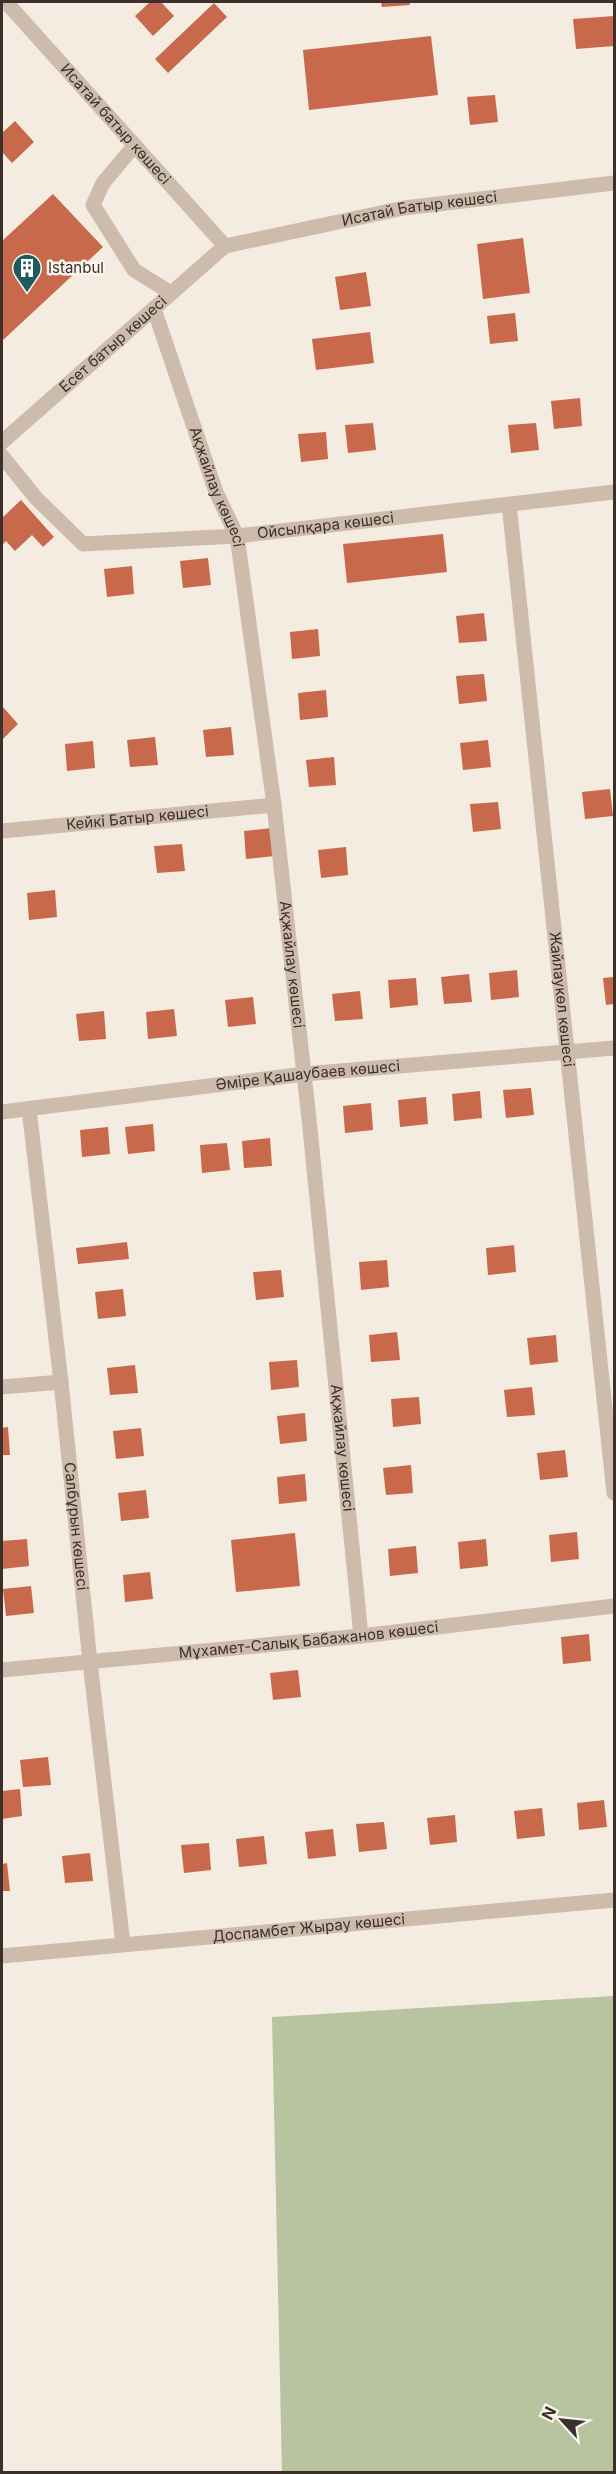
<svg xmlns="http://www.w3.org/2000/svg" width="616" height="2474" font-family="Inter,sans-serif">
  <rect width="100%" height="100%" fill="#f4ebe1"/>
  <path fill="#b8c4a0" d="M614,1996V2472H282L272,2017Z"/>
  <path fill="#c8694b" d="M150,2H161L174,16L153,36L135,16Z
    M381,2H409L410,5L382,7Z
    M214,3L227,17L168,73L155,59Z
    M614,16V46L576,49L573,19Z
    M431,36L438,95L309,110L303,50Z
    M495,95L498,122L470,125L467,97Z
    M15,121L34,142L12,163L2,152V133Z
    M53,194L103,247L2,341V241Z
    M523,238L530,293L483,299L477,244Z
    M366,272L371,306L340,310L335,277Z
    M515,313L518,341L490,344L487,316Z
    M370,332L374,363L316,370L312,339Z
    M580,398L582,426L554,429L551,401Z
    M373,423L376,450L348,453L345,425Z
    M536,423L539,450L511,453L508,425Z
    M326,432L328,459L301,462L298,434Z
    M21,500L54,537L43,547L32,535L15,551L6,541L2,545V518Z
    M443,534L447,572L347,583L343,544Z
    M208,558L211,585L183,588L180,561Z
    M132,566L134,594L107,597L104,569Z
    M484,613L487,641L459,643L456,616Z
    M318,629L320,656L292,659L290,632Z
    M484,674L487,701L459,704L456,676Z
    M326,690L328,717L300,720L298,693Z
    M2,706L18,724L2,740Z
    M231,727L234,755L206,757L203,730Z
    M155,737L158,765L130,767L127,740Z
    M488,740L491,767L463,770L460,743Z
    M93,741L95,768L67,771L65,744Z
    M334,757L336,785L309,787L306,760Z
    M610,789L613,816L585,819L582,792Z
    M498,802L501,829L473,832L470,804Z
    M272,828L274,856L246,859L244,831Z
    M182,844L185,871L157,873L154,846Z
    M346,847L348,875L321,878L318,850Z
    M55,890L57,917L29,920L27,893Z
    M517,970L519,997L491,1000L489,973Z
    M469,974L472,1002L444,1004L441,977Z
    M614,977V1004L606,1005L603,978Z
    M416,978L418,1005L390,1008L388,980Z
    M360,991L363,1019L335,1021L332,994Z
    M253,997L256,1024L228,1027L225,1000Z
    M174,1009L177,1036L148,1039L146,1012Z
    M104,1011L106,1039L79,1041L76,1014Z
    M531,1088L534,1115L506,1118L503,1090Z
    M480,1091L482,1118L454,1121L452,1094Z
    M426,1097L428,1124L400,1127L398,1100Z
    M371,1103L373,1130L345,1133L343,1106Z
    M153,1124L155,1151L128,1154L125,1127Z
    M108,1127L110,1154L82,1157L80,1130Z
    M270,1138L272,1166L244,1168L242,1141Z
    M227,1143L230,1170L202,1173L200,1145Z
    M127,1242L129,1259L78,1264L76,1248Z
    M514,1245L516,1272L488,1275L486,1248Z
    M387,1260L389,1287L361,1290L359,1262Z
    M281,1270L284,1297L256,1300L253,1272Z
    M123,1289L126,1316L98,1319L95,1292Z
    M397,1332L400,1360L371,1362L369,1335Z
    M556,1335L558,1362L530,1365L527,1338Z
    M297,1360L299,1387L271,1390L269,1362Z
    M135,1365L138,1393L110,1395L107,1368Z
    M532,1387L535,1415L507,1417L504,1390Z
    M419,1397L421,1424L393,1427L391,1399Z
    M305,1413L307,1441L280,1444L277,1416Z
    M8,1427L10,1455H2V1428Z
    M141,1428L144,1456L116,1459L113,1431Z
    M565,1450L568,1477L540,1480L537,1453Z
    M411,1465L413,1493L386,1495L383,1468Z
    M305,1474L307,1501L279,1504L277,1477Z
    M146,1490L149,1518L121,1521L118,1493Z
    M577,1532L579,1559L551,1562L549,1535Z
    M295,1533L300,1586L236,1592L231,1540Z
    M27,1539L29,1566L2,1569V1541Z
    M486,1539L488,1566L460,1569L458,1542Z
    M416,1546L418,1573L390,1576L388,1549Z
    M150,1572L153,1599L125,1602L123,1575Z
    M31,1586L34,1613L6,1616L3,1589Z
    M589,1634L591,1661L563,1664L561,1637Z
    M298,1670L301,1697L273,1700L270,1673Z
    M48,1757L51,1785L23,1787L20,1760Z
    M20,1789L22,1816L2,1819V1791Z
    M604,1800L607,1827L579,1830L577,1803Z
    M542,1808L545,1836L517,1839L514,1811Z
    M455,1815L457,1842L430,1845L427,1818Z
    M384,1822L387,1849L359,1852L356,1824Z
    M333,1829L336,1856L308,1859L305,1832Z
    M264,1836L267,1864L239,1867L236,1839Z
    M209,1843L211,1870L184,1873L181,1845Z
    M90,1853L93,1881L65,1883L62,1856Z
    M7,1863L10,1891H2V1864Z"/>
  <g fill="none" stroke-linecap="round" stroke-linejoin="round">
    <g stroke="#cdbbac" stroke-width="15">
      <path id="s1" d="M6,2L225,246"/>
      <path d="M134,146L103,183L93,205L134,270L171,293"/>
      <path id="s2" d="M154,309L216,492L237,536L274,805L309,1119L361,1636"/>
      <path id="s3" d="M2,442L225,246L404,208L614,183"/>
      <path id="s4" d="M2,456L36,498L83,544L237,536L614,492"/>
      <path id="s5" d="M509,504L614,1493"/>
      <path id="s6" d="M2,831L274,805"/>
      <path id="s7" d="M29,1109L61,1382L90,1662L123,1944"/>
      <path id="s8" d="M2,1112L304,1074L614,1048"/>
      <path d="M2,1387L61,1382"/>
      <path id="s9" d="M2,1670L361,1636L614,1606"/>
      <path id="s10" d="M2,1956L614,1900"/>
    </g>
  </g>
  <defs>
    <g id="building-pin" transform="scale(1.5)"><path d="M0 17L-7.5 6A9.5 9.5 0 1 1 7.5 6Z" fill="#1f5a5e" stroke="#fbf5ee"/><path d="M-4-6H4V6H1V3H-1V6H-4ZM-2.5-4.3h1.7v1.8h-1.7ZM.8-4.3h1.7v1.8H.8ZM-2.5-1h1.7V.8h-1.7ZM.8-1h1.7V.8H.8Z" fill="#fff"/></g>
  </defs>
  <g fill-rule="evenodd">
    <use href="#building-pin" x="27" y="268"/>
  </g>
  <g text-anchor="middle" stroke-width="5" stroke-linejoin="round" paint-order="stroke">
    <g font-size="15" fill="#3b302b" stroke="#fbf5ee">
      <text dy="5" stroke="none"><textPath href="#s1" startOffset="164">Исатай батыр көшесі</textPath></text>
      <text dy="5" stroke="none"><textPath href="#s3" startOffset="495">Исатай Батыр көшесі</textPath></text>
      <text dy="5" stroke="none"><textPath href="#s3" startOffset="148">Есет батыр көшесі</textPath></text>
      <text dy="5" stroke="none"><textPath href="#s2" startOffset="189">Ақжайлау көшесі</textPath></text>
      <text dy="5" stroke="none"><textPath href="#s4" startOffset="363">Ойсылқара көшесі</textPath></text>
      <text dy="5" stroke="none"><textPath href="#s6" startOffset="136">Кейкі Батыр көшесі</textPath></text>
      <text dy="5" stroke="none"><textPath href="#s2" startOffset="674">Ақжайлау көшесі</textPath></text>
      <text dy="5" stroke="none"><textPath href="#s5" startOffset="498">Жайлаукөл көшесі</textPath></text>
      <text dy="5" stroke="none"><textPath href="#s8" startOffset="308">Әміре Қашаубаев көшесі</textPath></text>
      <text dy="5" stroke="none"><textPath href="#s2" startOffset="1160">Ақжайлау көшесі</textPath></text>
      <text dy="5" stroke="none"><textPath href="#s7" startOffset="420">Салбұрын көшесі</textPath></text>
      <text dy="5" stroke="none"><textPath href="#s9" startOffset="308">Мұхамет-Салық Бабажанов көшесі</textPath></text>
      <text dy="5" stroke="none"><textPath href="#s10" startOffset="308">Доспамбет Жырау көшесі</textPath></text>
    </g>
    <g font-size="15" fill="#3b302b" stroke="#fbf5ee" text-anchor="start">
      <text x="48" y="273">Istanbul</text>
    </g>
  </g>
  <rect width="616" height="2474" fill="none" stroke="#3b302b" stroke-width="6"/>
  <g transform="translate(562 2420) rotate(297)" stroke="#fbf5ee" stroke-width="4.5" paint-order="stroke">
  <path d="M0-4.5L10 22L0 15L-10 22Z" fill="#3b302b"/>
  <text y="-9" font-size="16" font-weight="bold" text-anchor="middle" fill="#3b302b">N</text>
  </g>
</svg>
